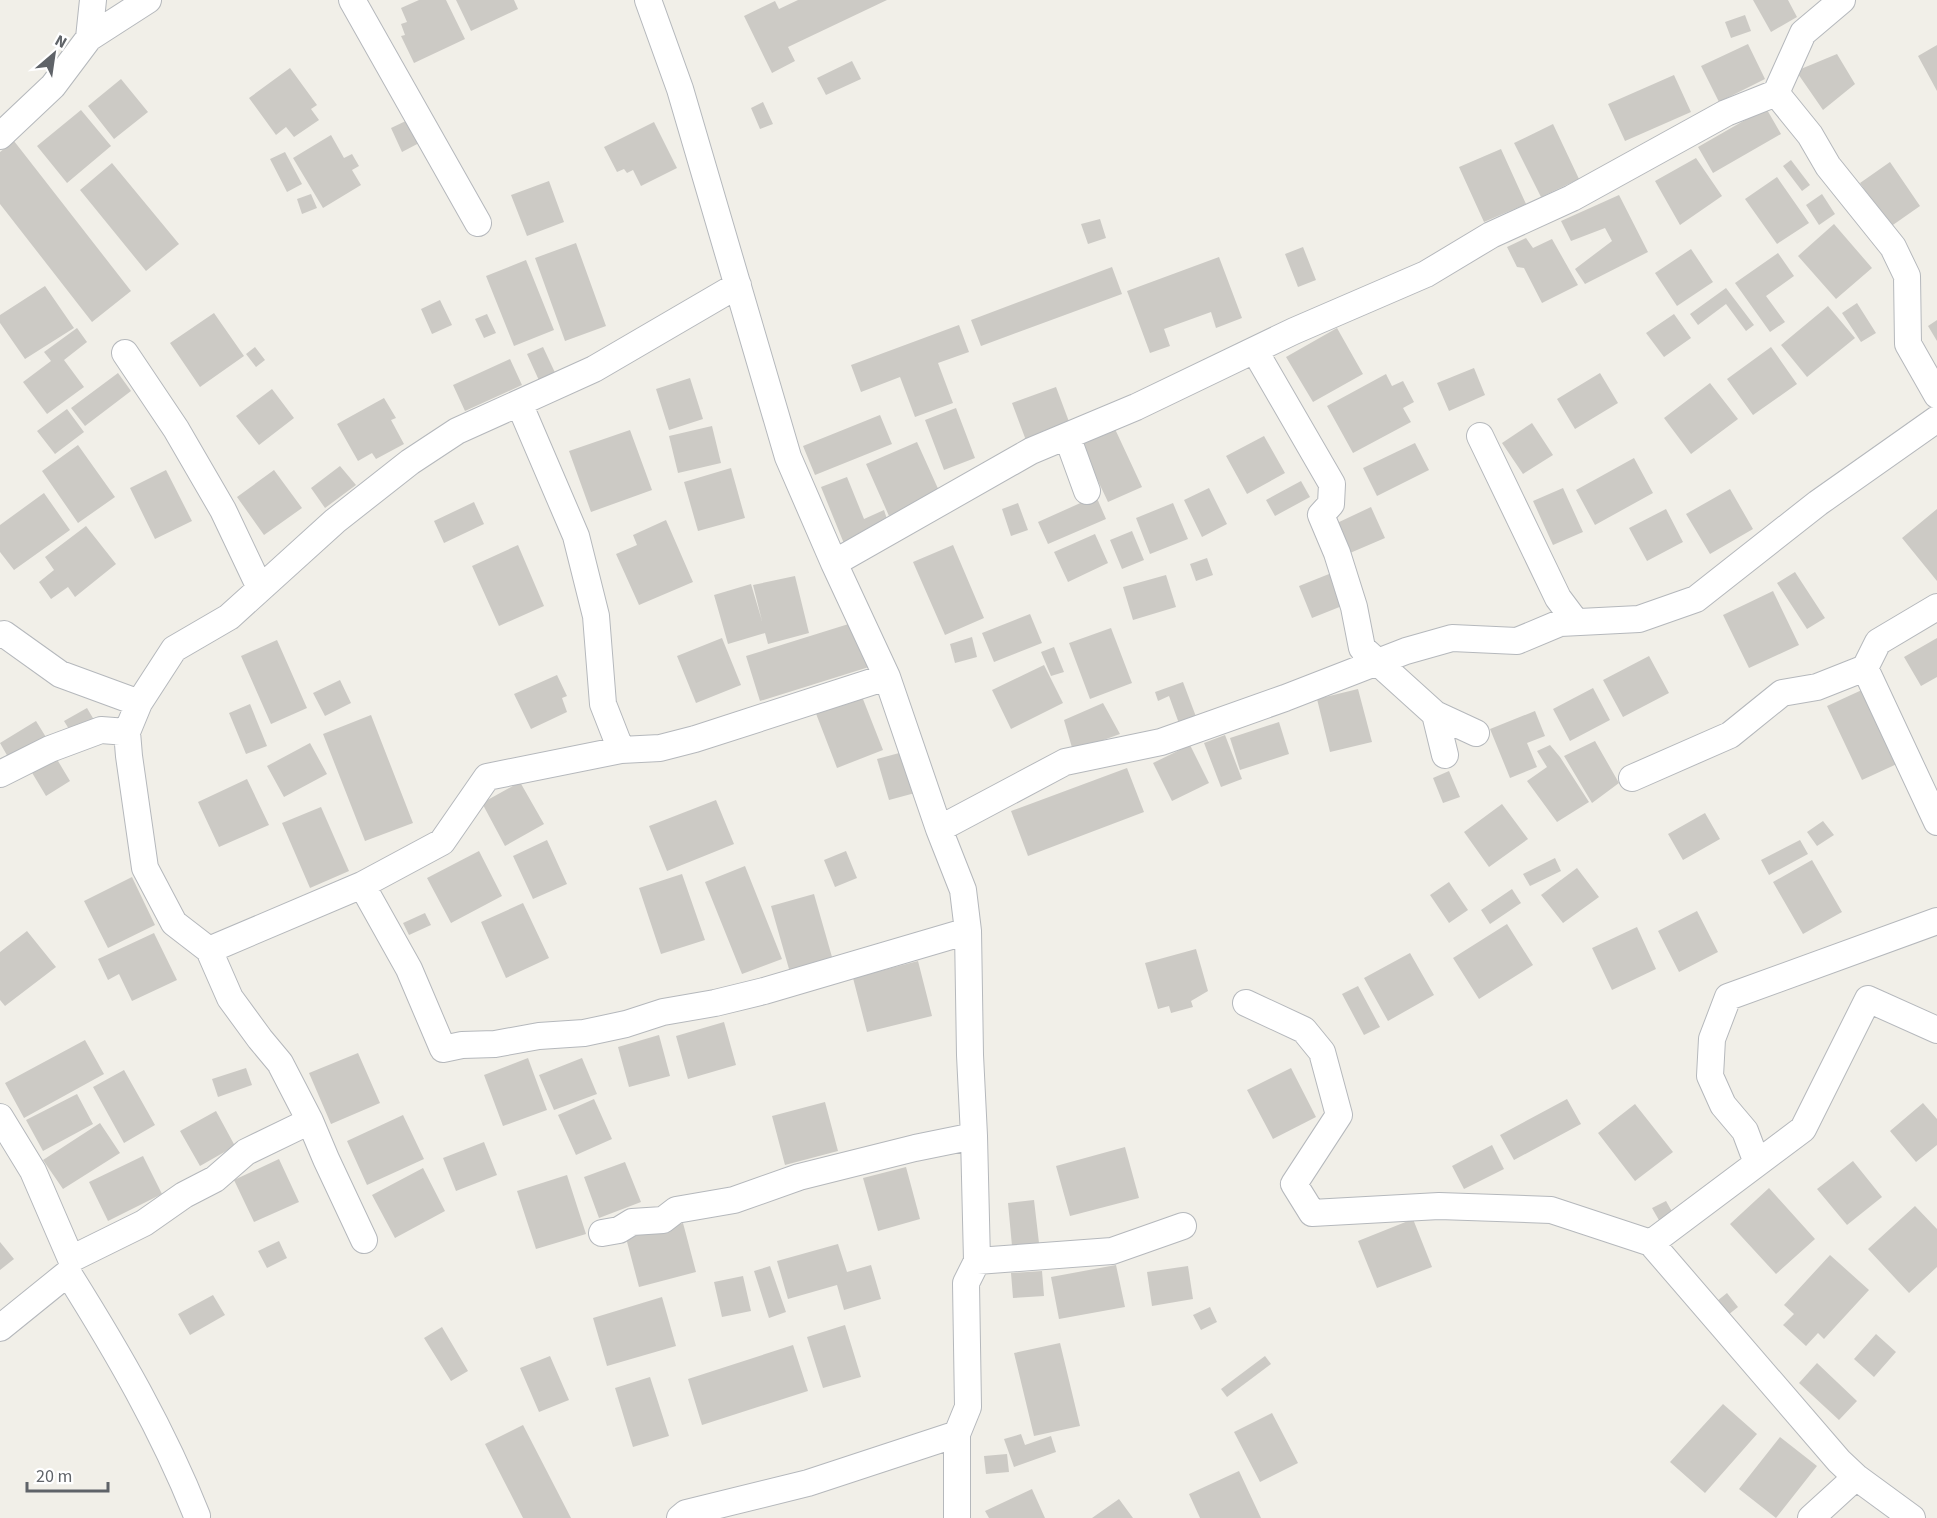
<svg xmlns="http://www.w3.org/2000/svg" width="1937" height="1518" font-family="'Source Sans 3',sans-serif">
  <rect width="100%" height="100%" fill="#f1efe8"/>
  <path fill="#cccac5" d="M419,0H446L465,39L414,63L401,36L405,35L401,24L407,22L401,8Z
    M456,0H514L518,9L471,31Z
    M798,0H887L788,47L795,61L772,73L744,16L775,1L779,9Z
    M1753,0H1788L1797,17L1771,32Z
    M1745,15L1751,31L1731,38L1725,22Z
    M1748,44L1765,79L1719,102L1701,66Z
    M1937,45V91L1918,56Z
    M1837,54L1855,84L1823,110L1796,71Z
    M852,61L861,79L826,95L817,78Z
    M290,68L317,105L311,109L319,120L294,137L286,127L276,135L249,98Z
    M1674,75L1691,112L1625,141L1608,104Z
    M121,79L148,112L114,139L88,106Z
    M763,102L773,124L760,129L751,108Z
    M1766,108L1781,134L1713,173L1698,147Z
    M81,110L111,146L67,183L37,146Z
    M410,119L421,142L402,152L391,128Z
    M654,122L677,168L641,186L633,170L627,173L624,169L617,172L604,147Z
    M1553,124L1579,179L1541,197L1514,143Z
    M331,135L344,158L352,154L359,166L352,170L361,185L323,208L293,158Z
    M14,141L131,291L92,322L0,204V152Z
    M1501,149L1526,204L1484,222L1459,167Z
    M285,152L302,184L287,192L270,159Z
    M1696,158L1722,196L1680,225L1655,181Z
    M1791,160L1810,185L1802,191L1783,166Z
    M1890,162L1920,206L1890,227L1860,183Z
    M112,163L179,244L146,271L80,190Z
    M1777,177L1809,223L1777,244L1745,199Z
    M549,181L564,222L527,236L511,195Z
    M311,194L317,208L302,214L297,199Z
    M1822,194L1835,214L1819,225L1806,205Z
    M1619,195L1648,252L1585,284L1575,269L1612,241L1605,228L1571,241L1561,221Z
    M1100,219L1106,238L1088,244L1081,224Z
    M1834,224L1872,268L1836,299L1798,256Z
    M1526,238L1533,248L1552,239L1578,285L1542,303L1524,268L1517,267L1507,247Z
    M576,243L606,326L565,341L535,258Z
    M1303,247L1316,280L1298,287L1285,254Z
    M1691,249L1713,282L1677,306L1655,273Z
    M1778,253L1794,276L1766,296L1785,322L1770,332L1735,283Z
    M1219,257L1242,318L1216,328L1211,312L1164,329L1170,346L1150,353L1127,291Z
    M526,260L554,330L514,346L486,276Z
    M1112,267L1122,294L981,346L971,320Z
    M45,286L74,328L25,359L0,323V315Z
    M1726,288L1754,325L1746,331L1726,304L1698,325L1690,314Z
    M440,300L452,325L432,334L421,309Z
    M1857,303L1876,333L1861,342L1842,313Z
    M1828,306L1855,338L1807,377L1781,345Z
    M214,313L244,356L200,387L170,343Z
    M487,314L496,333L484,338L475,319Z
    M1674,314L1691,338L1664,357L1646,333Z
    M1937,320V341L1928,326Z
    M959,325L969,352L938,363L953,403L915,417L900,377L861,392L851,365Z
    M77,328L87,342L64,360L84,387L47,414L23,382L51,361L44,352Z
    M1337,328L1363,374L1313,402L1286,357Z
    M255,347L265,360L256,367L246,354Z
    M543,347L558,379L542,387L527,354Z
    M1771,347L1797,384L1753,415L1727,379Z
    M510,359L522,385L465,411L453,385Z
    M1474,368L1485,395L1449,411L1437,383Z
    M118,373L131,391L85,426L71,408Z
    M1600,373L1618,403L1575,429L1557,399Z
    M1386,374L1392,386L1403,381L1414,402L1403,408L1411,422L1353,453L1327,406Z
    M690,378L703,419L669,430L656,389Z
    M1710,383L1738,419L1691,454L1664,418Z
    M1056,387L1071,427L1027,443L1012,403Z
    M272,389L294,418L259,445L236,416Z
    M384,398L396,418L391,420L404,444L376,459L372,453L358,461L337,424Z
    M956,408L975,458L944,470L925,420Z
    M67,409L84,432L55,454L37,431Z
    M880,415L892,444L815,475L803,446Z
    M1532,423L1553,455L1523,474L1502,443Z
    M712,426L721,463L678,473L669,436Z
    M1115,429L1142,487L1108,502L1081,445Z
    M630,430L652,490L591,512L569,451Z
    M1264,436L1285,473L1247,494L1226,456Z
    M917,442L940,493L889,516L866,464Z
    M1415,443L1429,470L1377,496L1363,468Z
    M78,445L115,497L78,523L42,471Z
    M1634,458L1653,493L1595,525L1576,490Z
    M340,466L356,485L325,508L311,488Z
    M731,468L745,518L698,531L684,482Z
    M166,470L192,521L155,539L130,488Z
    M274,470L302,508L264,535L237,497Z
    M847,477L864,519L884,510L889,525L845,546L821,487Z
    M1301,481L1310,497L1275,516L1266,500Z
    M1209,488L1227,524L1202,537L1184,500Z
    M1563,488L1583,532L1553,545L1533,501Z
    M1730,489L1753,529L1710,554L1686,514Z
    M44,493L70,530L14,570L0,552V525Z
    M1096,496L1106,519L1048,544L1038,522Z
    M474,502L484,524L444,543L434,521Z
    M1018,503L1028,530L1011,536L1002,509Z
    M1173,503L1188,539L1150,554L1136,518Z
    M1371,507L1385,538L1350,553L1337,523Z
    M1666,509L1683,542L1647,561L1629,528Z
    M1937,509V581L1902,538Z
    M666,520L693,582L639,605L616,554L637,545L633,535Z
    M86,526L116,564L75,597L68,587L51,599L39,582L54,570L45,557Z
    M1132,531L1144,560L1122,569L1110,540Z
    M1095,534L1108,563L1068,582L1054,552Z
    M518,545L544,606L499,626L472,566Z
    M953,545L984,618L945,635L913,562Z
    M1207,558L1213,575L1196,581L1190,564Z
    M1334,572L1347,604L1312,618L1299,586Z
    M1795,572L1825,618L1807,629L1777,583Z
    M1166,575L1176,607L1133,620L1123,587Z
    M795,576L809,633L768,644L765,633L728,644L714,595L751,584L762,621L753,585Z
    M1773,591L1799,645L1749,668L1723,615Z
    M1030,614L1042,643L994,662L982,633Z
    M855,622L869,667L760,701L746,656Z
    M1111,628L1132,683L1090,699L1069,643Z
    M972,637L977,657L955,663L950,644Z
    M722,638L741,685L696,703L677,656Z
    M1937,638V677L1921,686L1904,657Z
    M277,640L307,708L271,724L241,656Z
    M1054,647L1064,672L1051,676L1041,652Z
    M1649,656L1669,693L1623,717L1603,680Z
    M1044,665L1063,703L1011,729L992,690Z
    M557,675L567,696L562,698L567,712L531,729L514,694Z
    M340,680L351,703L325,716L313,693Z
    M1183,682L1198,722L1181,729L1169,696L1158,701L1155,692Z
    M1593,688L1610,720L1570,741L1553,709Z
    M1358,689L1372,742L1330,752L1317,699Z
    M1864,689L1899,763L1862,780L1827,706Z
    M861,694L883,750L837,768L815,711Z
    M1103,703L1120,734L1073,751L1064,720Z
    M250,704L267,746L246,754L229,713Z
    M87,708L97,725L75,739L64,721Z
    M1535,711L1545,736L1527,743L1537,767L1510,778L1490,729Z
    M371,715L413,823L365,841L323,734Z
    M36,721L49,742L12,764L0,743Z
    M1279,722L1289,754L1240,770L1230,738Z
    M1225,735L1242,779L1221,787L1204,743Z
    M1595,741L1619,783L1592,803L1564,756Z
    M310,743L327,774L284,797L267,766Z
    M1190,745L1209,783L1172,801L1153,763Z
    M1550,745L1560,757L1589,802L1557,822L1527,781L1547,767L1537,751Z
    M903,752L915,793L889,800L877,759Z
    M55,756L70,781L46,796L31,771Z
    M1127,768L1144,812L1028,856L1011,811Z
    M1449,771L1460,797L1443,803L1433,778Z
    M247,779L269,825L219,847L198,802Z
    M520,782L544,824L505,846L482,803Z
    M716,800L734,844L667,871L649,826Z
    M1502,804L1528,839L1489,867L1464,832Z
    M321,807L349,871L310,888L282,823Z
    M1705,813L1720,839L1683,860L1668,834Z
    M1823,821L1834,835L1817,846L1807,832Z
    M547,840L567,884L533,899L513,856Z
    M1800,840L1808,854L1769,875L1761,860Z
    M479,851L502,896L451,923L427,878Z
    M846,851L857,878L835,887L824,860Z
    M1555,858L1561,871L1530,886L1523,874Z
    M1812,860L1842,912L1803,934L1773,882Z
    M745,866L782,959L742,974L705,882Z
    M1577,868L1599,897L1563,923L1541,895Z
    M682,874L705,940L661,954L639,888Z
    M132,877L155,925L108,948L84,901Z
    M1449,882L1468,910L1449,923L1430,895Z
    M1512,889L1521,903L1490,924L1481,910Z
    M814,894L834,964L791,976L771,906Z
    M523,903L549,958L506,978L481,922Z
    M1697,911L1718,952L1679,972L1658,931Z
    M425,913L431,925L409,935L403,923Z
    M1507,924L1533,965L1479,999L1453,958Z
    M1637,927L1656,969L1612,990L1592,948Z
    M27,931L56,967L5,1006L0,1000V952Z
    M154,933L177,980L132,1001L119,974L108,980L98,959Z
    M1196,949L1208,991L1191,1001L1193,1007L1171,1013L1169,1006L1158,1009L1145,963Z
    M1410,953L1434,995L1388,1021L1364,978Z
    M918,961L932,1016L867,1032L853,978Z
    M1358,986L1380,1027L1364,1035L1342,994Z
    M724,1022L736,1065L688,1079L676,1036Z
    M659,1035L670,1076L629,1087L618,1047Z
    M85,1040L104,1074L24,1118L5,1083Z
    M358,1053L380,1103L331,1124L309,1073Z
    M528,1058L547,1110L503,1126L484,1075Z
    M582,1058L597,1094L554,1110L539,1075Z
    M246,1068L252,1085L218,1097L212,1079Z
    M1291,1068L1316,1117L1273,1139L1247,1090Z
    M124,1070L155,1125L124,1143L93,1087Z
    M77,1094L93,1124L43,1151L26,1120Z
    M594,1099L612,1139L576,1155L558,1115Z
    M1567,1099L1581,1124L1514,1160L1500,1135Z
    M825,1102L838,1151L785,1165L772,1116Z
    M1923,1103L1937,1119V1145L1916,1162L1890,1131Z
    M1635,1104L1673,1152L1635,1181L1598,1133Z
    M216,1111L235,1146L200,1166L180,1131Z
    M403,1115L424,1159L367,1185L347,1141Z
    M100,1123L120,1153L63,1189L43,1160Z
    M484,1142L497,1175L456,1191L443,1158Z
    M1492,1145L1504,1169L1464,1189L1452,1166Z
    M1125,1147L1139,1198L1070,1216L1056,1166Z
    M143,1156L162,1194L108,1221L89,1182Z
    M279,1159L299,1202L254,1222L234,1180Z
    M1853,1161L1882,1197L1847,1225L1817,1189Z
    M625,1162L641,1202L599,1218L584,1177Z
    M906,1167L920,1219L878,1231L863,1178Z
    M423,1168L445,1211L395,1238L372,1195Z
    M567,1175L586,1234L536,1249L517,1191Z
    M1769,1188L1815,1239L1776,1274L1730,1224Z
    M1034,1200L1039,1243L1012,1246L1008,1203Z
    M1666,1201L1674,1215L1660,1222L1652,1208Z
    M1915,1206L1937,1229V1267L1909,1293L1868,1249Z
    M1413,1219L1432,1267L1377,1288L1358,1241Z
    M683,1223L696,1272L639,1287L626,1238Z
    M279,1241L287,1258L267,1268L258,1251Z
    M0,1242L14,1259L0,1270Z
    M838,1244L847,1272L871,1265L881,1299L844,1310L837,1285L788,1299L777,1261Z
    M1830,1255L1869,1290L1824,1339L1818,1333L1806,1346L1783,1325L1794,1314L1784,1305Z
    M1116,1265L1125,1307L1059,1319L1051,1277Z
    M770,1266L786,1312L769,1318L754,1271Z
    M1188,1266L1193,1299L1152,1306L1147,1272Z
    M1042,1271L1044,1296L1013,1298L1011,1273Z
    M743,1276L751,1311L722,1317L714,1282Z
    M1727,1293L1738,1307L1723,1319L1712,1305Z
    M213,1295L225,1315L190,1335L178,1314Z
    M662,1297L676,1346L607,1366L593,1318Z
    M1210,1307L1217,1322L1201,1330L1193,1315Z
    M845,1325L861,1377L823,1388L807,1337Z
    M442,1327L468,1371L451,1381L424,1338Z
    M1876,1334L1896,1352L1874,1377L1854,1359Z
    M1060,1343L1080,1426L1034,1436L1014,1353Z
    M793,1345L808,1391L702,1425L688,1379Z
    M550,1356L569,1400L539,1412L520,1368Z
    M1265,1356L1271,1364L1227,1397L1221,1389Z
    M1817,1363L1857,1401L1839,1420L1799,1383Z
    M650,1377L669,1436L633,1447L615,1388Z
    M1723,1404L1757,1434L1705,1493L1670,1462Z
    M1272,1413L1298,1463L1260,1482L1234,1432Z
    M523,1425L571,1518H523L485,1444Z
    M1021,1434L1025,1445L1051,1436L1056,1452L1014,1467L1004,1439Z
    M1780,1437L1817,1466L1776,1518L1739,1489Z
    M1007,1454L1009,1472L986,1474L984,1456Z
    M1239,1471L1261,1518H1200L1189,1494Z
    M1032,1489L1045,1518H989L985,1511Z
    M1119,1499L1133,1518H1092Z"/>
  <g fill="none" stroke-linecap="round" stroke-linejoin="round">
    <g stroke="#b5b8bc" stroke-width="28">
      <path id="minor" d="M352,0L478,223
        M648,0L680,89L788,457L834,563L887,677L939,829L963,890L968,931L970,1055L974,1136L977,1261L966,1283L968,1407L957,1434V1518
        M89,38L148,0
        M1776,93L1810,135L1828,166L1893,247L1907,276L1908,344L1937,395
        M0,136L53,86L89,38L93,0
        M1255,351L1332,484L1331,504L1321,515L1337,553L1354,607L1362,648L1435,714L1476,733
        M125,353L176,429L223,510L260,588
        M519,403L576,536L596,616L603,704L621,750L660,748L695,739L887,677
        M1067,436L1087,491
        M1480,436L1558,598L1576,622
        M834,563L1031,451L1136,407L1294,331L1426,274L1491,235L1572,198L1726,113L1776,93L1803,33L1842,0
        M0,635L4,634L60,674L139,703
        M1865,668L1937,822
        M1435,714L1445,755
        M127,732L129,756L145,868L174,923L209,950L230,998L260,1039L280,1063L310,1121L326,1159L364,1240
        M0,774L50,749L101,730L127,732L139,703L174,649L229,617L335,521L410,462L457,431L594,369L738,285
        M1632,778L1730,735L1782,693L1817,687L1865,668L1878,642L1937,607
        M939,829L1065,762L1161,742L1285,698L1406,651L1452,638L1517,641L1560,623L1639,619L1696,599L1818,503L1937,419
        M362,885L442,842L487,777L621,750
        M209,950L362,885L409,969L443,1049L462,1045L495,1044L539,1036L584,1033L626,1024L663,1012L715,1003L764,991L968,931
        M1246,1003L1304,1030L1322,1052L1339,1115L1294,1184L1312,1213L1439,1206L1551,1210L1651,1243
        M0,1117L33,1171L71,1259L144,1223L184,1195L215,1179L246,1152L310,1121
        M1757,1163L1745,1131L1723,1105L1710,1076L1712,1039L1728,997L1937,921
        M602,1233L619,1230L632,1222L663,1220L676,1210L734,1200L799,1177L915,1148L974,1136
        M977,1261L1112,1251L1183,1226
        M0,1328L68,1273C117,1351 163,1430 197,1516
        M680,1518L686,1513L808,1483L957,1434
        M1811,1518L1856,1477
        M1912,1518L1856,1477L1839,1461L1651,1243L1803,1129L1868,999L1937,1030"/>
    </g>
    <use href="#minor" stroke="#fff" stroke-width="26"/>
  </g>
  <g transform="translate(54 54) rotate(29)" stroke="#ffffff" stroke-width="4.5" paint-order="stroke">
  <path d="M0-4.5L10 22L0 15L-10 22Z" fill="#5f6368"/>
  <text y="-9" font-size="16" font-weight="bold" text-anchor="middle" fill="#5f6368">N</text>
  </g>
  <path d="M27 1482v9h81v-9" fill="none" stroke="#5f6368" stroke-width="3"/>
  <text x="36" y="1482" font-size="18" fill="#5f6368" stroke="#ffffff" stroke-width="4.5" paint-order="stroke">20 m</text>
</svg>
